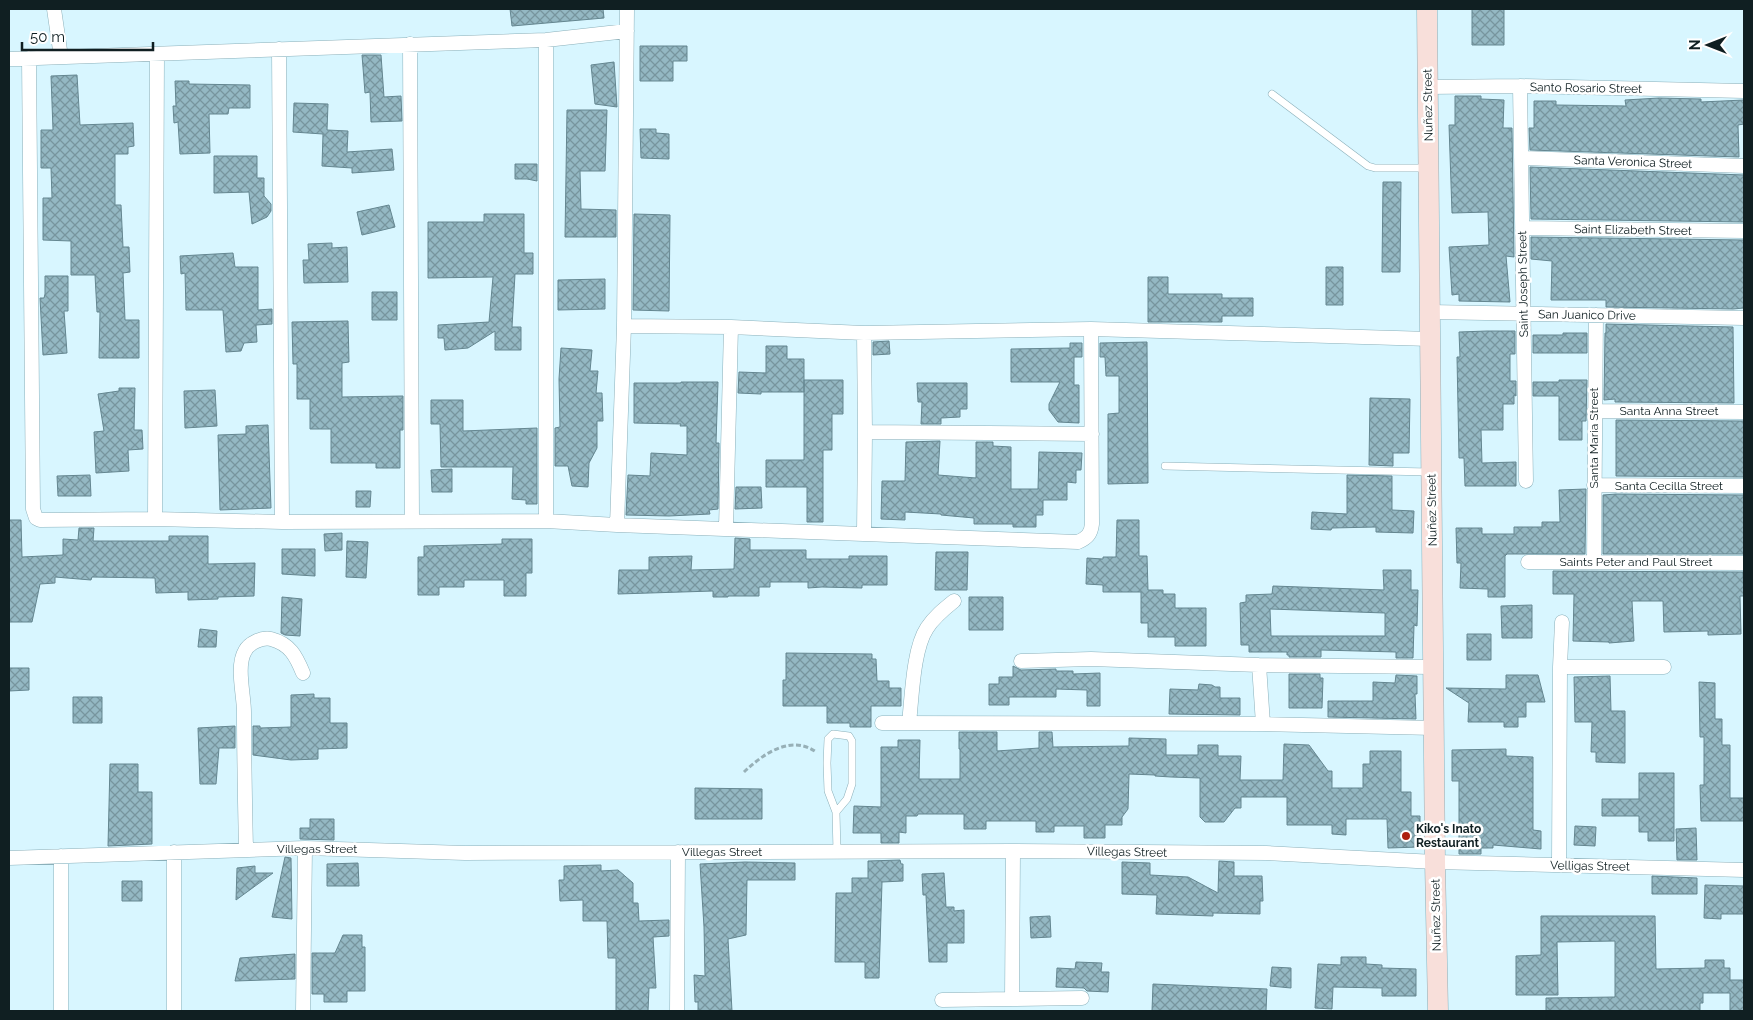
<svg xmlns="http://www.w3.org/2000/svg" width="1753" height="1020" font-family="Raleway,sans-serif">
  <defs>
    <pattern id="building-cross-hatch" width="8" height="8" patternUnits="userSpaceOnUse" patternTransform="scale(1.25)"><rect width="8" height="8" fill="#94b8c3"/><path d="M0 0l8 8M0 8l8-8" fill="none" stroke="#77959e"/></pattern>
  </defs>
  <rect width="100%" height="100%" fill="#d8f6ff"/>
  <path fill="url(#building-cross-hatch)" stroke="#648690" fill-rule="evenodd" d="M510,9H603L604,18L512,26Z
    M1472,9H1504V45H1472Z
    M640,46H687V61H673V81H640Z
    M362,55H381L384,97L401,96L402,121L371,122L370,92L365,93Z
    M614,62L617,107L595,104L591,65Z
    M77,75L80,125L133,123L134,146L128,147V154H115V205H121L123,247H129L130,272L123,273L125,320H139V358H99L100,312H97L95,275H71V241L43,240V198H52L51,168H41V130H53L51,76Z
    M175,81H189V84L250,85V108H229L228,114H209L210,153L180,154L178,122L174,123L173,106H176Z
    M1455,96H1481V99L1504,100L1503,128H1512L1514,257L1506,256L1510,302L1459,301V294L1452,295L1449,247L1489,245L1488,212L1452,213L1449,125H1455Z
    M1659,98L1701,99V102L1744,100V124L1738,125L1739,157L1530,150L1529,128H1534V101H1556V105L1626,106L1625,100Z
    M294,103L328,104L327,130L348,131L347,152L392,149L394,170L352,173V168L322,166L323,134L293,132Z
    M567,110H607L605,171H580L581,209L616,210V237H565Z
    M640,129H656V133L669,134V159L641,158Z
    M214,156H257V178H264V196L271,204V211L267,217L252,224L249,192L214,193Z
    M515,164H537V181L527,179H515Z
    M1530,167L1744,175V222L1531,219Z
    M1383,182H1401L1400,272H1382Z
    M389,205L395,227L362,235L357,212Z
    M484,214H524V253H533V274H515L512,327H521V350H495V331L468,348L445,350L444,338H438V325L489,322L493,277L428,278V222H484Z
    M634,214L670,215L669,311L633,310Z
    M1531,237L1744,240V308L1733,309L1606,307V300H1551L1552,261L1531,259Z
    M332,243V248L347,247L348,282L304,283L303,260H309L308,244Z
    M233,253L235,267H258V310L272,309V324L256,325L257,342L244,343L241,351L226,352L223,310H186L185,273L181,274L180,256Z
    M1326,267H1343V305H1326Z
    M45,276H68V311H64L67,353L43,355L40,298H44L45,294Z
    M1148,277H1168V294H1222V298H1253V316H1222V322H1148Z
    M605,279V309L558,310V280Z
    M372,292H397V320H372Z
    M348,321L349,362L342,363V397L403,396V430H400V468H376V463H331V429H310V399H297V364H293L292,322Z
    M1606,324L1733,327L1734,403L1615,402V399L1604,400L1605,333H1606Z
    M1487,331H1515V354H1510V381H1516V396L1514,395V404H1503V430H1481L1482,463L1516,462V486H1465L1464,458H1459L1457,357H1460L1459,332Z
    M1563,333H1587V353H1533V335H1563Z
    M889,341L890,354L873,355V342Z
    M1147,342L1148,483L1108,484V414L1119,413V376H1106L1105,357H1100V343Z
    M1070,343H1082V357H1074V385H1079V423L1058,422L1049,410V404L1060,382H1011V349L1070,348Z
    M766,346H787V359H804V392H761V394L738,393L739,372L766,373Z
    M561,348L592,350L590,371H598L596,393H602L603,421H597V448L589,463L588,487L572,486L568,466H555V428L560,427L559,379Z
    M804,380H843V414H832V450H823V522H807V487H766V460H804Z
    M1559,380H1587L1586,421H1582V440H1559V396H1533V382H1559Z
    M681,382H718L716,443H719V447L718,509L709,510L710,514L669,516L626,515L628,475L650,476L651,453L687,455V426H680L681,424L634,423V383H681Z
    M917,383H967V409H960V417L941,418V424H921L922,402H918Z
    M119,388H135L134,430H142L143,449L128,450L129,471L96,473L94,432L104,431L98,394L119,391Z
    M215,390L217,426L185,428L184,391Z
    M1370,398L1410,399L1409,453H1393V466L1369,465Z
    M431,400H463V431L537,428V504H526V500L512,499L513,467H441L440,424H431Z
    M1616,420L1744,421V477L1616,476Z
    M268,425L271,508L220,510L218,435L246,434V426Z
    M940,441L938,475L976,478V442H993V446L1011,447V489H1038L1039,452L1082,453L1081,470H1076V483L1067,482V500H1043V515H1036V527H1013V524H974V518L941,515V514L905,512V520L881,519L882,481H905L906,442Z
    M452,469V492H432L431,470Z
    M90,475L91,496H58L57,476Z
    M1347,475L1392,476V510L1414,511L1413,533L1376,532V527L1332,528L1331,530L1311,529L1312,512L1347,514Z
    M736,487H761L762,508L735,509Z
    M1586,489L1585,554H1507L1505,556V597H1488V589L1460,588L1461,563H1457L1456,528H1482V534H1514V527H1542V522H1560L1559,490Z
    M356,491H371L370,507H356Z
    M1616,494L1744,495V554H1603V495Z
    M9,520H21L22,557L63,555V539L78,540L79,528H94L93,541H169V536H208V564L255,563L254,596L218,597V599L188,600V592L156,593L155,578L92,577L91,580L55,577V583L40,584L32,622H9Z
    M1117,520H1139V556H1147L1148,590H1163V594H1175V608H1206V646H1175V637H1148V623H1141V592H1103V585L1086,584L1087,558L1103,559V557H1116Z
    M342,533V550L325,551L324,534Z
    M735,538L750,539V550H806V559H849V556H887V585H862V588L822,587L808,588V582H770V587H759V596H728V597H713V591L618,594L619,570H649V557L692,556L691,570L734,569Z
    M502,539H532V573H526V596H504V580H464V587H439V595H418V557H424V546L502,544Z
    M347,541L368,542L366,578L346,577Z
    M282,549H315V576L282,574Z
    M936,552H968L967,590H935Z
    M1383,570H1411V590H1418L1417,626L1414,625L1413,658H1396V652L1321,650V657H1289V655H1287V652H1249V645H1241L1240,603L1246,602V595L1272,594L1273,586L1384,590ZM1270,609L1385,613V636H1271Z
    M1553,571L1743,572L1744,596H1740L1741,634L1708,635V631L1664,632L1663,601H1632L1634,641L1609,643V642L1573,641L1574,594H1553Z
    M282,597L302,599L300,636L285,635L281,633Z
    M969,597H1003V630H969Z
    M1532,605V638H1502L1501,606Z
    M200,629L217,631L216,647H198Z
    M1467,634H1491V660H1467Z
    M786,653L872,654V659H876L877,681H889V688H901V706H871V727H850V723H827V706H783V680H786Z
    M1013,666L1021,670L1056,669V671H1073V674L1100,673V706H1087V690L1056,689V697H1009V705H989V684H999V677H1013Z
    M9,668H29V690L9,691Z
    M1289,674H1320V678H1323L1322,708H1289Z
    M1396,675L1417,676V694H1415L1416,719L1328,717V701H1373V682L1395,683Z
    M1506,675H1538L1545,702H1526V717H1518V727H1504V722H1468L1469,703L1446,688L1506,689Z
    M1610,676L1611,711H1625V763L1596,762V752H1591L1592,722H1575L1574,677Z
    M1699,682L1715,683V719H1722V745H1730V798H1744V821H1701L1700,785H1704V737H1700Z
    M1199,684L1212,685L1215,687H1220V698H1240V715L1169,714L1170,689L1198,690Z
    M314,694V698H330V723H347V748L318,749V759L291,760L253,755V726H260V728L291,727V695Z
    M73,697H102V723H73Z
    M235,726V748H219L216,784H200L198,728Z
    M959,732H997V751L1039,748V732H1052L1053,747L1129,746V738L1166,739V755H1198V745H1218V756H1241L1240,780H1283L1284,744L1309,745L1328,771H1332V788H1363V764H1370V751H1401V792H1411V816H1420V847L1388,848L1387,819H1346V835L1332,834V825H1287V797H1241V808H1235L1224,822H1205L1200,817V778L1171,777L1155,776V775L1129,774L1128,809L1122,817V825H1105V838H1084V826H1054V832H1036V821H986V829H964V814H918L917,816H906V833L899,832V843H881V833H853L854,806L881,807V747H898V740H920L919,779H960V749H959Z
    M1506,749V756L1533,757V830L1541,831V849L1493,845V848H1481V854H1459V781H1452V750Z
    M110,764H138V792H152V844L108,846Z
    M1639,773H1674V841H1648V832H1639V816H1602V799H1639Z
    M695,788L762,789V819H695Z
    M310,819H334V840L300,839V828H310Z
    M1575,826L1596,827L1595,846L1574,845Z
    M1696,828L1697,860H1677L1676,829Z
    M285,857L291,858L292,919L272,917Z
    M900,860L901,864H903V881L882,882L879,978H865V962H835L836,893H852V878H868V861Z
    M1219,861L1234,862V876H1262L1263,901H1260V914L1213,913V916L1156,914L1157,895L1122,894V862L1150,863V875L1188,877L1218,893Z
    M745,862L795,863V880H747L746,935L728,939L732,1011H698V1002H695L694,975L705,976L704,927L700,864Z
    M358,863L359,886H327V864Z
    M601,865V871L618,870L633,883V903H638L639,921L669,920V936L653,937L656,988H649L648,1011H616V958H608L607,921H583V900L560,901L559,880H564V866Z
    M255,866V873H273L236,900L237,868Z
    M944,873L946,907H954V911L964,910V943H947V962H929L926,895H923L922,874Z
    M1652,876L1697,878V894H1652Z
    M122,881H142V901H122Z
    M1705,885L1744,886V914H1721V919L1704,918Z
    M1050,916L1051,937L1031,938L1030,917Z
    M1541,916H1655L1656,969L1705,968V960H1724V968H1730V980H1744V1011H1730V993H1703V1003H1700V1011H1546V998L1615,997V941L1557,942L1558,995H1516V956L1541,955Z
    M343,935H362V947H365V991H347V1002H324V994H312V953H335Z
    M295,954V979L235,981L240,958Z
    M1341,957H1366V964L1382,965V968L1416,969V996H1382V988L1333,987L1332,1009L1315,1008L1318,964L1341,965Z
    M1076,962L1102,963L1101,972H1109L1108,992L1087,991L1084,988L1056,987L1057,968L1075,969Z
    M1272,967L1291,968V988L1270,986Z
    M1153,984L1267,989L1266,1011H1152Z"/>
  <g fill="none" stroke-linecap="round" stroke-linejoin="round">
    <g stroke="#8bb0ba" stroke-width="8">
      <path id="lane" d="M1272,94L1368,166L1375,168H1426
        M1165,466L1429,472
        M836,812L847,799L852,784V741L849,736L833,734L828,739L827,763L828,791L836,812L837,852"/>
    </g>
    <g stroke="#8bb0ba" stroke-width="15">
      <path id="street" d="M54,9L61,57
        M546,40V521
        M410,44L412,521
        M279,49L282,522
        M29,58L33,509L36,518L40,520L155,519L282,522L546,521L617,525L1078,542C1087,538 1091,534 1092,524L1091,329
        M9,59L546,40L627,31
        M1520,86L1526,481
        M1428,87L1520,86L1744,91
        M1521,158L1744,166
        M1522,228L1744,231
        M1430,312L1744,318
        M624,326L731,327L864,333L1091,329L1430,339
        M1594,411L1744,412
        M865,432L1092,434
        M1594,485L1744,486
        M155,519L157,54
        M617,525L624,326L627,9
        M726,528L731,327
        M864,534L865,432L864,333
        M1528,562L1744,563
        M1594,562L1596,315
        M1021,661L1091,659L1259,665L1434,667
        M1259,665L1263,724
        M1560,667H1664
        M882,723L1263,724L1434,728
        M909,723C912,697 913,649 927,628C934,617 944,609 954,601
        M246,850C245,804 244,758 244,712C244,695 236,666 245,651C249,643 262,637 271,639C290,644 296,656 303,673
        M174,852V1011
        M9,858L305,848L465,853L1013,851L1266,853L1435,862L1744,870
        M1559,865L1560,667L1562,622
        M1012,999L1082,998
        M942,1000L1012,999L1013,851
        M61,1011V856
        M303,1011L305,848
        M677,1011L678,852"/>
    </g>
    <g stroke="#8bb0ba" stroke-width="21">
      <path id="secondary" d="M1427,9L1435,862L1438,1011"/>
    </g>
    <path stroke="#97b0b7" stroke-width="3" stroke-dasharray="5 2.5" stroke-linecap="butt" d="M744,772C763,754 791,734 816,752"/>
    <use href="#lane" stroke="#fff" stroke-width="7"/>
    <use href="#street" stroke="#fff" stroke-width="14"/>
    <use href="#secondary" stroke="#f8dfda" stroke-width="20"/>
  </g>
  <circle fill="#ae1f0e" stroke="#fff" stroke-width="2" cx="1406" cy="836" r="5"/>
  <g text-anchor="middle" stroke-width="5" stroke-linejoin="round" paint-order="stroke">
    <g font-size="12" fill="#101f22" stroke="#fff">
      <text transform="translate(1586 88) rotate(1)" y="4">Santo Rosario Street</text>
      <text transform="translate(1428 105) rotate(-91)" y="4">Nuñez Street</text>
      <text transform="translate(1633 162) rotate(2)" y="4">Santa Veronica Street</text>
      <text transform="translate(1633 230) rotate(1)" y="4">Saint Elizabeth Street</text>
      <text transform="translate(1523 284) rotate(-91)" y="4">Saint Joseph Street</text>
      <text transform="translate(1587 315) rotate(1)" y="4">San Juanico Drive</text>
      <text x="1669" y="415">Santa Anna Street</text>
      <text transform="translate(1594 438) rotate(-90)" y="4">Santa Maria Street</text>
      <text x="1669" y="490">Santa Cecilla Street</text>
      <text transform="translate(1432 510) rotate(-91)" y="4">Nuñez Street</text>
      <text x="1636" y="566">Saints Peter and Paul Street</text>
      <text x="317" y="853">Villegas Street</text>
      <text x="722" y="856">Villegas Street</text>
      <text transform="translate(1127 852) rotate(1)" y="4">Villegas Street</text>
      <text transform="translate(1590 866) rotate(1)" y="4">Velligas Street</text>
      <text transform="translate(1436 915) rotate(-91)" y="4">Nuñez Street</text>
    </g>
    <g font-size="12" font-weight="bold" fill="#101f22" stroke="#fff" text-anchor="start">
      <text x="1416" y="833">Kiko's Inato<tspan x="1416" dy="14">Restaurant</tspan></text>
    </g>
  </g>
  <rect width="1753" height="1020" fill="none" stroke="#101f22" stroke-width="20"/>
  <g transform="translate(1708 45) rotate(270)" stroke="#ffffff" stroke-width="4" paint-order="stroke">
  <path d="M0-4L9 19L0 12L-9 19Z" fill="#101f22"/>
  <text y="-8" font-size="14" font-weight="bold" text-anchor="middle" fill="#101f22">N</text>
  </g>
  <path d="M22 42v8h131v-8" fill="none" stroke="#101f22" stroke-width="2.5"/>
  <text x="30" y="42" font-size="15" fill="#101f22" stroke="#ffffff" stroke-width="4" paint-order="stroke">50 m</text>
</svg>
